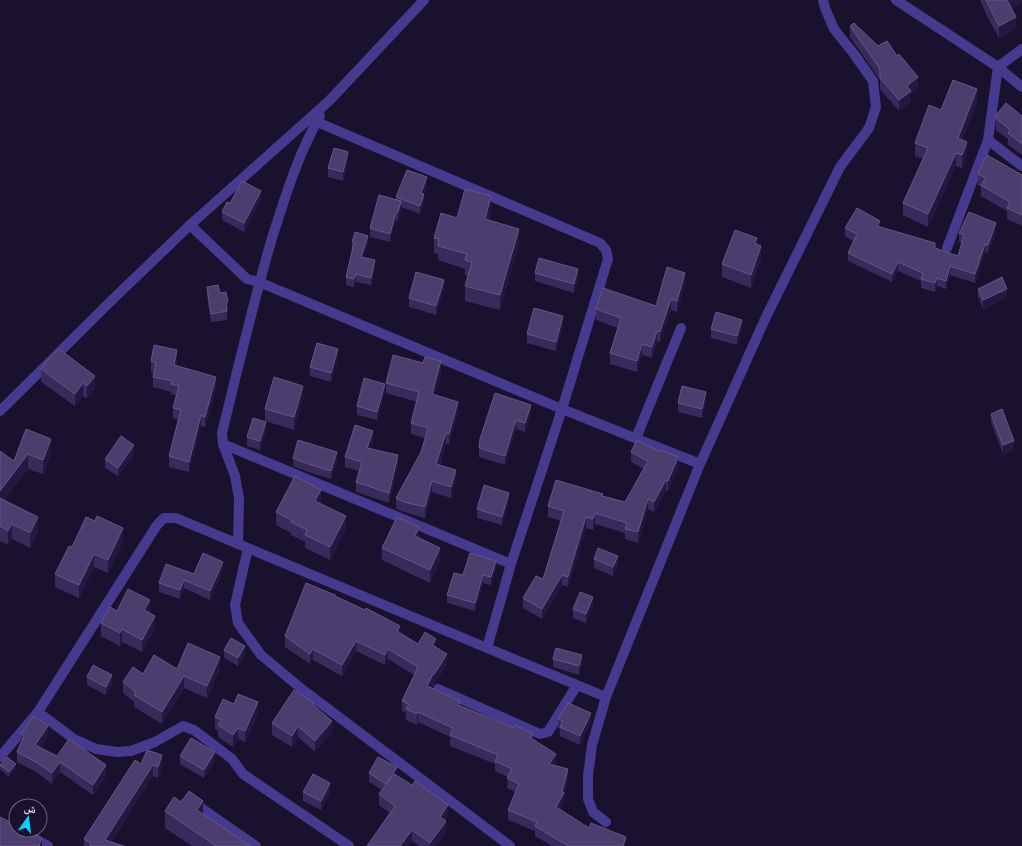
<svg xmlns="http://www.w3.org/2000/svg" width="1022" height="846" font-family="'Titillium Web','Noto Naskh Arabic',sans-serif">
  <rect width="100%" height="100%" fill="#19112e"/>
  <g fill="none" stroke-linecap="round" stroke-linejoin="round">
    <path stroke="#463a8f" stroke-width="10" d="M317,122L600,243L606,250L608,259L562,409L511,564L487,648
      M988,140L1022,166
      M190,225L247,279L259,282L562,409L700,464
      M947,248L988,140L998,67L1022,49
      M636,438L681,328
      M223,444L511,564
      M238,544L239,498L235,476L223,444L222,433C238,368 253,303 272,238C285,197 298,154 320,116
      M248,548L235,605L238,623L261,655L303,690L510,846
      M438,689L540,734L548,732L577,685
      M38,712L74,739L96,749L117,752L131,751L155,742L183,726L194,730L232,759L243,774L349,846
      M0,757L38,712L157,525L164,518H176L487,648L606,697
      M194,803L256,846
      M606,822L593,812L588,799V776L592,745L606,697L700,464L765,319L840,167L869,128L876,107L873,81L854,54L834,29L825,8L823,0"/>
    <path stroke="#463a8f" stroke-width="10" d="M896,0L998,67L1022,87
      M0,411L111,301L190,225L329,101L424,0
      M20,830L48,846"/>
  </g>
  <path fill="#392a5c" d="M980,0H1022V3L1011,8L1016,29L999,38L988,18Z
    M850,26L918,88L911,94V102L899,111L880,89V81L878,77L850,37Z
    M977,102L962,140L967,155L962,168L956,166L928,227L903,215V203L923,159L915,156V143L941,110Z
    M1022,116V155L1008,145V139L996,130V118Z
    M348,161L343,181L328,177V168Z
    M978,174L1022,175V226L1007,219V211L981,196V187L978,185Z
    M427,186L423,194L424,203L420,214L401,207V210L398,221L396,220L390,242L370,237V228L396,200V197Z
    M261,200L244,232L222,220V212L230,203Z
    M491,211L489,220L519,243L500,310L465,301V286L468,276L465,275V269L438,260V254L434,253V238L457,218Z
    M880,227L935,248L958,256L962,243L959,242V233L996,232L988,253L985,252L975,283L950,275L946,289L937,286L935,292L921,288V281L898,271L892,282L848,261V253L853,241L845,236V228Z
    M352,242L368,244L363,257L375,267L371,285L356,282L354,287L346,285V277L352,249Z
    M757,244L761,258L751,288L722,277V264Z
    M535,273L578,278L574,293L535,281Z
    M685,283L677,312L671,310L660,342L657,341L652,358L642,355L637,372L610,364V353L618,328L596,320V309L656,306Z
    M207,287L220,293L228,311H227V320L211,322L207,296Z
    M444,289L436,315L409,307V298Z
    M978,289L1007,297L983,309L978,297Z
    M563,325L556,351L527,343V334Z
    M742,328L737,345L711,338V329Z
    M338,358L331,382L310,376V367Z
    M177,360L176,366L216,388L205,427L201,426L189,472L169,467V456L178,420L173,418V408L177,396L171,394V392L153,387V377L154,373L151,372V361Z
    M46,362L95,389L87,399L83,396L75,406L41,382V369Z
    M441,372L434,395L458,412L449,444H446L440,465L456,481L451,498L432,492L425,518L404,512L396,509V498L421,452L425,438L411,434V423L417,402L386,393V383Z
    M385,392L377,420L357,415V406Z
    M495,393L531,414L525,432L516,429L505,465L479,457V448Z
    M303,398L294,430L265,421V409Z
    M706,401L702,418L678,412V403Z
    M991,414L1014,450L1003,454L991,422Z
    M26,429L51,454L43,474L28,469L4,500L38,532L30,548L12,539L8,545L0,541V451L14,461Z
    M266,431L260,450L247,446V437Z
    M373,441L370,449L398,466L389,503L356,492V482L359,471L345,467V457Z
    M631,452L678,468L668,491L666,490L654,512L648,509L638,543L625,539V533L595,524L593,530L586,528L568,587L562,585L542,619L523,608V598L543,579L561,521L548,517V506L603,496L625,502L644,469L631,462Z
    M134,454L118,476L105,468V459Z
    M293,458L337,460L331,479L308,472L293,466Z
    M509,502L502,525L477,518V509Z
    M321,503L320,504L346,528L330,560L305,548V542L291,535V533L276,525V512Z
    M419,538L440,561L430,583L382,560V548Z
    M123,541L108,573L94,567L79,598L55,587V574L72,547Z
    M594,559L618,565L613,576L594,568Z
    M496,569L491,585L483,583L475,611L447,603V595L463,575Z
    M223,570L210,600L184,588L180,599L159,592V583Z
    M335,596L418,644L436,648L447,664L435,683L431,688L460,706L533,739L556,764L555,765L568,779L564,796V803L560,810L589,828L626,846H552L535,836V831L508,820V810L515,792L507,788L508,777L495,771V764L450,746V737L418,722L417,725L406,720V712L402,711V701L414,675L388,659L385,665L356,651L342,676L313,660L310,664L285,647V636Z
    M593,605L586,623L573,618V609Z
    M117,611L150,612L149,613L155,629L142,652L122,642L120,646L101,636V623Z
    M224,650L245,654L238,666L224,658Z
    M553,659L582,664L579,675L553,667Z
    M177,669H220L207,698L184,688L162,724L134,707V702L123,693V682L143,674Z
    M87,677L112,684L106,695L87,685Z
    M314,705L332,732L315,752L298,737L292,747L272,735V723Z
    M258,714L245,742L238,739L233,747L218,737V731L215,729V717Z
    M558,719L591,722L580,745L560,736V729L558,728Z
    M21,734L48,736L40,748L57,756L106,776L93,795L60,772L52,784L36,772L17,762V752L21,742Z
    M147,750L162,766L158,778L153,776L111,842L124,846H84V839L141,764Z
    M180,756L215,760L204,778L180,764Z
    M0,765L16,768L9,777L0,769Z
    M369,773L397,776L448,816L445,820L446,832L436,846H419L412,841L408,846H367L390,813L379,805V794L382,790L369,782Z
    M303,792H330L321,810L303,801Z
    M181,802L203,814L250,846H192L165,828V811Z"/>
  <path fill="#241842" d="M1006,0H1022V3L1006,10Z
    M1016,17V29L999,38V26Z
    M918,77V88L911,94V102L899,111V100L907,86Z
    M977,89V102L958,151V138Z
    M967,142V155L962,168V155Z
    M348,152V161L343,181V172Z
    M956,153V166L928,227V214Z
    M427,177V186L421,201V193Z
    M261,191V200L244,232V223Z
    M424,194V203L420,214V206Z
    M491,196V211L485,234V219Z
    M401,201V210L398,221V212Z
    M396,212V220L390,242V234Z
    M880,221V230L877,226Z
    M996,223V232L988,253V245Z
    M519,229V243L500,310V295Z
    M368,236V244L361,264V257Z
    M985,244V252L975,283V274Z
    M761,246V258L751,288V275Z
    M375,260V267L371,285V278Z
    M898,262V271L892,282V274Z
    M950,266V275L946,289V281Z
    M578,269V278L574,293V284Z
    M685,273V283L677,312V301Z
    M356,274V282L354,287V279Z
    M937,278V286L935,292V283Z
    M444,280V289L436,315V306Z
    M1007,289V297L983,309V300Z
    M671,299V310L660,342V332Z
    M228,302V311H226V303Z
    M563,316V325L556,351V342Z
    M742,320V328L737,345V336Z
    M657,331V341L652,358V347Z
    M642,344V355L637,372V361Z
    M338,349V358L331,382V373Z
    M177,350V360L174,376V365Z
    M441,361V372L432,405V394Z
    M95,376V389L87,399V386Z
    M216,377V388L205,427V417Z
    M83,383V396L75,406V394Z
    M385,384V392L377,420V412Z
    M303,386V398L294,430V417Z
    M706,392V401L702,418V409Z
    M458,402V412L449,444V434Z
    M531,405V414L525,432V423Z
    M201,415V426L189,472V462Z
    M516,420V429L505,465V456Z
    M266,422V431L260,450V441Z
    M373,431V441L367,458V448Z
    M446,433V444L436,475V464Z
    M51,439V454L43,474V460Z
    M1014,441V450L1003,454V445Z
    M134,445V454L118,476V468Z
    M337,452V460L331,479V471Z
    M28,454V469L0,506V491Z
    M398,455V466L389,503V493Z
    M678,457V468L668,491V481Z
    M456,470V481L451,498V487Z
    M666,480V490L654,512V502Z
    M432,481V492L425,518V507Z
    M321,490V503L315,514V501Z
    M509,493V502L502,525V517Z
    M648,499V509L638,543V532Z
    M595,513V524L593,530V519Z
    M346,516V528L330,560V547Z
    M38,517V532L30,548V533Z
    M586,517V528L568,587V577Z
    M12,524V539L8,545V531Z
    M419,527V540L415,536Z
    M123,528V541L108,573V560Z
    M440,548V561L430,583V570Z
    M94,554V567L79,598V585Z
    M618,556V565L613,576V567Z
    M496,561V569L491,585V577Z
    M223,562V570L210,600V591Z
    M483,575V583L475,611V603Z
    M562,575V585L542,619V609Z
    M184,580V588L180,599V590Z
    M593,597V605L586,623V614Z
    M150,600V612L144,623V610Z
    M155,616V629L142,652V640Z
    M400,626V636L397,631Z
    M122,629V642L120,646V633Z
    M436,639V649L432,645Z
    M356,641V651L342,676V665Z
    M245,646V654L238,666V658Z
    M313,649V660L310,664V654Z
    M388,649V659L385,665V655Z
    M447,654V664L435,683L432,686L427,696V686L432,676Z
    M582,655V664L579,675V666Z
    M220,657V669L207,698V686Z
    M112,675V684L106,695V687Z
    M184,676V688L162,724V712Z
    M258,702V714L245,742V731Z
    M418,712V722L417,725V714Z
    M591,713V722L580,745V736Z
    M332,721V732L315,752V741Z
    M48,726V736L35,756V745Z
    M298,726V737L292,747V736Z
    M238,728V739L233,747V735Z
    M215,752V760L204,778V770Z
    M556,754V764L549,774V764Z
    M162,755V766L158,778V767Z
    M60,762V772L52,784V773Z
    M16,764V768L9,777V772Z
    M106,765V776L93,795V785Z
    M153,765V776L109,846L105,840Z
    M397,767V776L387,784Z
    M568,769V779L564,796V803L556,818V807L562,792Z
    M330,783V792L321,810V801Z
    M203,801V817L197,810Z
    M448,805V816L440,828V817Z
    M446,821V832L436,846H430V843Z
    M412,830V841L408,846H400Z
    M626,837V846H623Z
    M42,839V846H39Z"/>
  <path fill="#4b3d6e" stroke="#645684" d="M986,0H1007L1016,17L999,26Z
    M854,23L878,46L887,41L897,56L899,54L918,77L907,86L911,91L899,100L880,78V70L878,66L850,26Z
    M953,80L977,89L958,138L967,142L962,155L956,153L928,214L903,203L928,148L915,143L929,105L941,110Z
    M1006,103L1022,116V144L1008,133L1010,130L996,118L997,114Z
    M334,148L348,152L343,172L328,168Z
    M987,155L1022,175V215L1007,208L1010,202L981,185L986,178L978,174L981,166Z
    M407,170L427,177L421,193L424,194L420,206L396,197Z
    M242,181L261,191L244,223L222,212L227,202L230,203Z
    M465,189L491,196L485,219L519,229L500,295L465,286L472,262L465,260L467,254L438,246L439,239L434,238L441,213L457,218Z
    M379,195L401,201L398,212H396L390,234L370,228Z
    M857,208L880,221L877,226L935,243V248L958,256L964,235L959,233L969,212L996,223L988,245L985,244L975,274L950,266L946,281L937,278L935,283L921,279L923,273L898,262L892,274L848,253L857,234L845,228Z
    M735,230L757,238L755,243L761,246L751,275L722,264Z
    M355,232L368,236L361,257L375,260L371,278L356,274L354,279L346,277L354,243L352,242Z
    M539,258L578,269L574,284L535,273Z
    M667,267L685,273L677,301L671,299L660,332L657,331L652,347L642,344L637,361L610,353L621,318L596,309L603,288L656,306Z
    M416,272L444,280L436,306L409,298Z
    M1002,277L1007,289L983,300L978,289Z
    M218,285L220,293L226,292L228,302L226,303L227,311L211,314L207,287Z
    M534,308L563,316L556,342L527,334Z
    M716,312L742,320L737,336L711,329Z
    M317,343L338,349L331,373L310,367Z
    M154,345L177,350L174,365L216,377L205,417L201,415L189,462L169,456L181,410L173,408L179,386L171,384L172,381L153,377L156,363L151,361Z
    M59,349L95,376L87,386L83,383L75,394L41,369L46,362Z
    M393,355L423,363L425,357L441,361L432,394L458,402L449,434L446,433L436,464L456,470L451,487L432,481L425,507L404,502L396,498L421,452L428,428L411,423L419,392L386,383Z
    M274,377L303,386L294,417L265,409Z
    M364,378L385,384L377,412L357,406Z
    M682,386L706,392L702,409L678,403Z
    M495,393L531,405L525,423L516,420L505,456L479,448L480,439Z
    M1002,409L1014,441L1003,445L991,414Z
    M253,418L266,422L260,441L247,437Z
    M355,425L373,431L367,448L398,455L389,493L356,482L362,462L345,457Z
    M26,429L51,439L43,460L28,454L0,491V451L14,461Z
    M121,436L134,445L118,468L105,459Z
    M298,440L337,452L331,471L308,464L293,458Z
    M637,440L660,452L661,450L678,457L668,481L666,480L654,502L648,499L638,532L625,529L627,523L595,513L593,519L586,517L568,577L562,575L542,609L523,598L536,576L543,579L564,511L548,506L556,480L603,494L602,496L625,502L648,461L631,452Z
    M295,476L321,490L315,501L346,516L330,547L305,535L307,530L291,522L292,520L276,512Z
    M484,485L509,493L502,517L477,509Z
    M0,498L38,517L30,533L12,524L8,531L0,526Z
    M97,516L123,528L108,560L94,554L79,585L55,574L69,546L72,547L86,517L95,521Z
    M397,517L419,527L415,536L440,548L430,570L382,548Z
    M598,548L618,556L613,567L594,559Z
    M203,553L223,562L210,591L184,580L180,590L159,583L166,564L194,574Z
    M470,553L496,561L491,577L483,575L475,603L447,595L454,573L463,575Z
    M306,583L335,595V596L365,610L366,608L400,626L397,631L418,644L425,632L436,639L432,645L447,654L435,673L432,676L427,686L460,701L458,705L514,728L515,725L533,734L531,738L556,754L549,764L568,769L562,792L564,793L556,807L589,828L591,823L626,837L623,846H568L535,826L537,822L508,810L519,784L507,778L512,769L495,761L498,755L450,735L453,728L418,712L417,714L406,709L409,704L402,701L418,667L388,649L385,655L356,641L342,665L313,649L310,654L285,636Z
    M128,589L150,600L144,610L155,616L142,640L122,629L120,633L101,623L110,607L117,611Z
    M580,592L593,597L586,614L573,609Z
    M231,638L245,646L238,658L224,650Z
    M188,643L220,657L207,686L184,676L162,712L134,695L136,692L123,682L133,667L143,674L154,655L177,669Z
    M556,648L582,655L579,666L553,659Z
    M93,665L112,675L106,687L87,677Z
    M294,690L314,703L312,704L332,721L315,741L298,726L292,736L272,723Z
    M238,694L258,702L245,731L238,728L233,735L218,725L222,720L215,717L223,699L234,704Z
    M568,703L591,713L580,736L560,727L563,721L558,719Z
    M34,716L48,726L35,745L57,756L69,739L106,765L93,785L60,762L52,773L36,762L17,752L24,736L21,734Z
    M191,738L215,752L204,770L180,756Z
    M147,750L162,755L158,767L153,765L105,840L124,846H91L90,845L91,843L84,839L135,760L141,764Z
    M7,757L16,764L9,772L0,765Z
    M378,757L397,767L386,784L369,773Z
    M313,774L330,783L321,801L303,792Z
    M394,774L412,785L415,781L448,805L440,817L446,821L430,843L412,830L400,846H367L395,806L379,794Z
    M189,791L203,801L197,810L250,846H216L165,811L174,797L181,802Z
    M0,817L16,825V830H25L42,839L39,845L40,846H0Z"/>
  <g transform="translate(28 818) rotate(14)"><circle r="19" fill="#19112e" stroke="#6b6382"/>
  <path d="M0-3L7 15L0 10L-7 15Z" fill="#0aceff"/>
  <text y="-6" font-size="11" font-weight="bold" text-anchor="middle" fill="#e5deff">ش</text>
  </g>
</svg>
